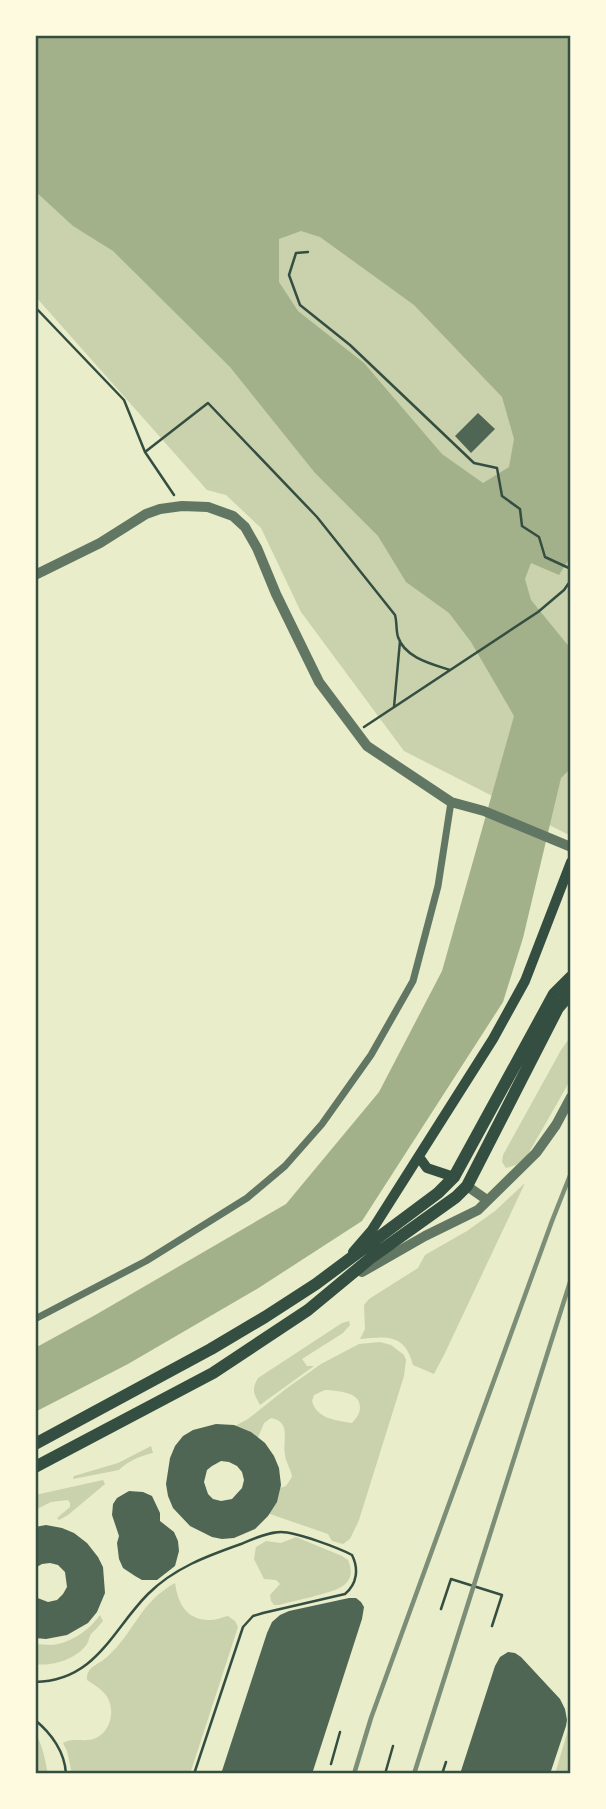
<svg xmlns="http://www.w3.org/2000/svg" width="606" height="1809" font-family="Mulish,sans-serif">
  <rect width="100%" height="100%" fill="#e9edc9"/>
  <path fill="#cad2ad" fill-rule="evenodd" d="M35,35H571V836L404,751L301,612L261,528L226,495L207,490L35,296Z
    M571,1036V1074L567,1086L527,1156L516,1165L506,1168L502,1162L503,1155L561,1050Z
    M525,1183L445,1353L434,1374L413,1365C405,1334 388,1336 360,1339L365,1329L364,1305L369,1299L418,1268L425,1255L467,1231L495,1211Z
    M349,1321L350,1325L343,1333L302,1359L307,1366H314L260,1405C254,1394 251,1390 258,1378L342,1323Z
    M380,1342L391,1345L404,1355L406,1360L404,1376L359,1520L350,1539L343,1544L332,1541L328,1534L267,1513L271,1491L286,1486L292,1477C291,1469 286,1463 285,1455C282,1440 292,1422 271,1418L264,1423L253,1450L220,1434L248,1419L287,1388L321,1364L359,1344ZM325,1390C336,1391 360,1391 360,1407C360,1413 357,1418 352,1423C335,1420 317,1419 312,1401L314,1395Z
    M151,1446L153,1453C140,1456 128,1461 119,1470L73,1479L74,1476L118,1463Z
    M103,1480L105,1484L68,1515L59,1520L57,1518L70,1507V1503L68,1500L51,1502L35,1510V1495Z
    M296,1537L342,1556L348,1560C360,1588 331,1591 312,1597C301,1599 290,1602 279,1605H274L271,1601L270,1595L280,1584L276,1580L264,1579L254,1559L256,1547L266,1541L281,1543Z
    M175,1583C178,1604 187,1621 211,1620C217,1620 222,1617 228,1616L235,1621L238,1627L190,1774H72L67,1751L63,1743C73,1737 85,1743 96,1738C112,1731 116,1707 105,1694C100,1688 93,1684 87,1680C86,1666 99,1665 107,1657C135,1632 139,1603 175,1583Z
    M100,1615L103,1621C99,1626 95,1630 91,1634C89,1637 89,1641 87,1644C77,1659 51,1667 35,1664V1644C42,1644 51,1646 58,1644C75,1640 90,1629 100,1615Z
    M571,1720V1774H555Z
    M35,1733C43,1745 45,1760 48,1774L35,1772Z"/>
  <path fill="#a3b18a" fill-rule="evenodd" d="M35,35H571V556L559,575L531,563L525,579L531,600L571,649V768L561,778L523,938L503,1002L362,1221L257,1289L128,1364L35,1412V1348L97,1314L286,1204L379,1092L442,971L514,716L471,642L449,613L406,582L378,536L315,473L230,367L113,251L73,226L35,191ZM301,231L320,237L414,305L502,397L514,439L509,467L483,483L442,454L364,363L298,311L279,282V239Z"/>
  <path fill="#4f6655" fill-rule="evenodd" d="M478,413L495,429L471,453L455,436Z
    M216,1424L234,1425L251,1432L265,1443L274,1456L279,1468L281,1485L277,1502L268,1516L255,1529L234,1538L222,1539L212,1537L190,1526L173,1508L168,1496L166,1484L170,1458L175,1446L183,1436L193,1430ZM221,1461L229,1462L237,1466L242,1472L244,1480L242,1488L232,1499L221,1501L213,1499L208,1494L204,1482L207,1470L212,1466Z
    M129,1491L143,1492L152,1496L160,1513V1521L174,1532L178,1541L179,1551L175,1566L157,1580H142L135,1576L123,1568L119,1559L117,1543L119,1536L112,1515L113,1504L117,1498Z
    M46,1525L62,1528L74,1533L87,1543L98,1557L103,1567L105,1593L97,1612L88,1623L67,1635L46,1639L35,1638V1597L48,1602L57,1600L63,1594L67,1587L65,1572L58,1565L50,1563L42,1564L35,1568V1527Z
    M349,1598H356L361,1602L364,1607L362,1619L312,1774H221L267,1633L272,1622L280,1615L289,1611Z
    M508,1652L515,1653L521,1657L560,1699L565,1709L567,1720L566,1726L550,1774H460L495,1666L500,1657Z"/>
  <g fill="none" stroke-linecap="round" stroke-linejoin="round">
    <path stroke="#344e41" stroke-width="2.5" d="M308,252L296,253L289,275L300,305L350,345L474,463L497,468L502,496L520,509L522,526L539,537L545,557L571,569
      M35,307L124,400L145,452L174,495
      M145,452L208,403L317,517L395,615C397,622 396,631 398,637C405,658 432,664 450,670
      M394,707L400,641
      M364,727L538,612L564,590L571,580
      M441,1609L451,1579L502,1595L492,1626
      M35,1682C96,1681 112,1630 148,1594C174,1568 207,1556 241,1544C253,1539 268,1532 281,1532C296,1532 339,1548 352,1555C359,1569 357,1584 345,1594L263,1613L253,1616L243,1627L194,1774
      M35,1720C51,1733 65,1752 66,1774
      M331,1764L340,1732
      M385,1774L393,1746
      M442,1774L446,1762"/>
    <path stroke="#617663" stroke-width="7" d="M35,1319L146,1261L247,1198L285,1166L322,1124L371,1055L413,981L438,886L451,802"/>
    <path stroke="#617663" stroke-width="10" d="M35,575L100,543L146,514L160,509L182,506L208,507L233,516L245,527L257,548L276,594L319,682L367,746L451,802L484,811L571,847
      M467,1186L487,1200
      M362,1272L425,1236L478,1210L536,1153L556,1125L571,1097"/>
    <path stroke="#344e41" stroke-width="10" d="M419,1157L427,1168L454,1177
      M353,1252L372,1230L493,1039L525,981L571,862"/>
    <path stroke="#344e41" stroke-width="12" d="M35,1444L211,1349L265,1317L316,1284L438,1193L454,1177L554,994L571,977
      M35,1467L213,1373L308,1310L372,1257L456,1197L467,1186L558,1008L571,993"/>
    <path stroke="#7c8e77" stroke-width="4.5" d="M354,1774L371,1718L552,1221L571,1173
      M414,1774L571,1279"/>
  </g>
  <rect width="606" height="1809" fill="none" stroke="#fefae0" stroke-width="74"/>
  <rect x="37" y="37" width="532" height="1735" fill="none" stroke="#344e41" stroke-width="2.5"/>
</svg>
